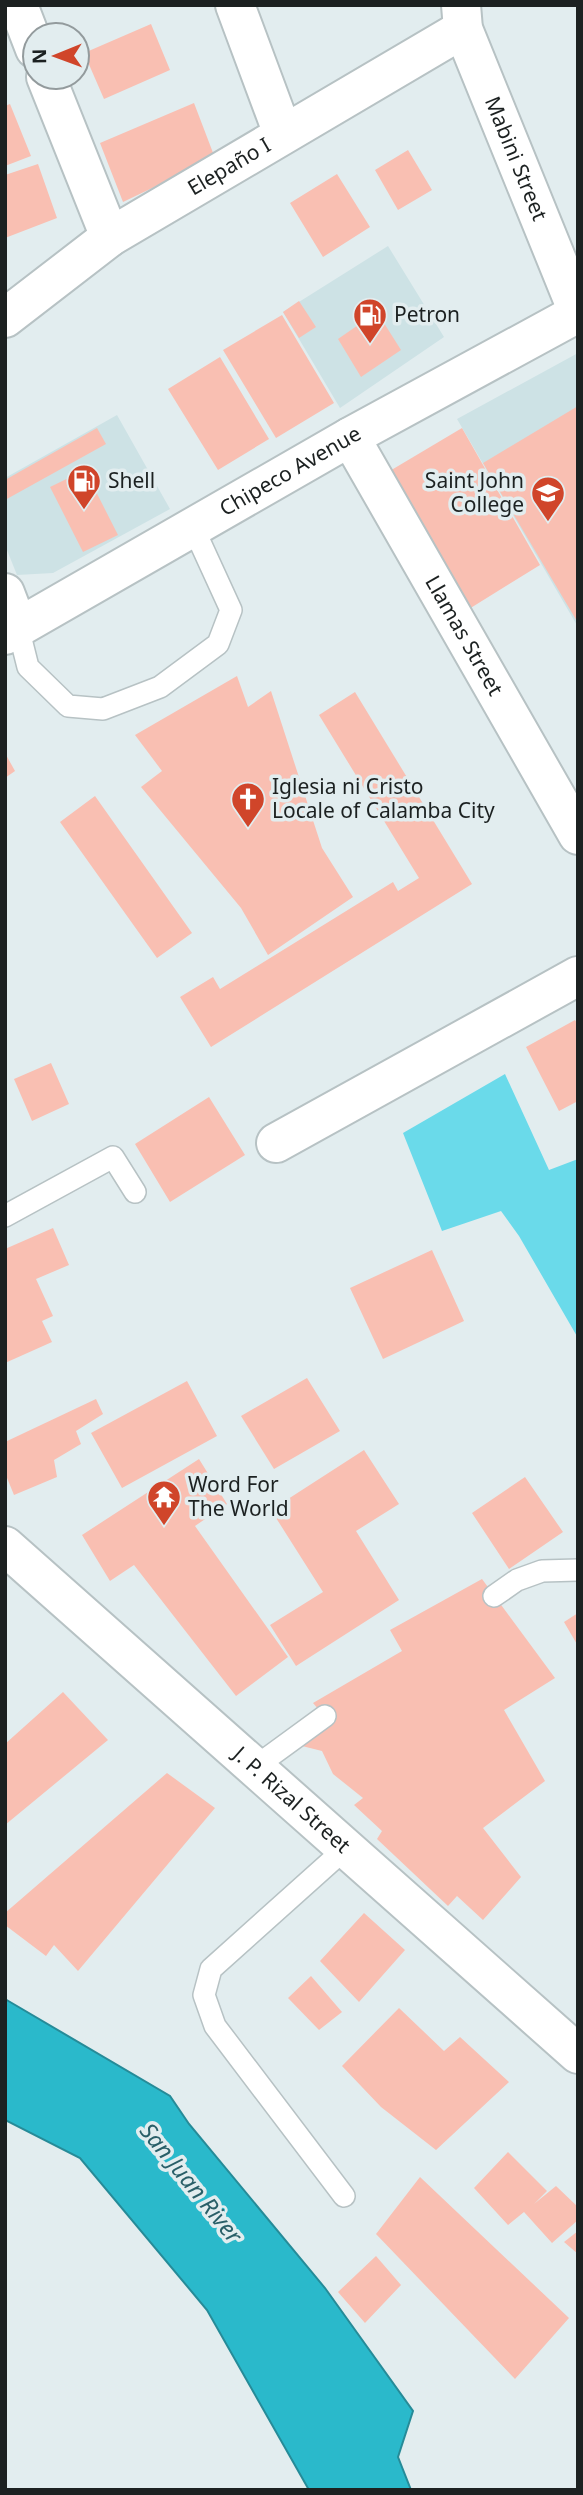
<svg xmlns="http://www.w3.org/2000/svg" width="583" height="2495" font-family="'Noto Sans',sans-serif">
  <rect width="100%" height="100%" fill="#e2edef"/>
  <path fill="#cde2e5" d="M388,246L444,337L340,408L283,312Z
    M578,353V627L457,419Z
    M117,415L170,509L53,573L17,575L5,545V478Z"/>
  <path fill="#6adaea" d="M505,1074L549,1170L578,1159V1338L519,1236L501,1211L442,1231L403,1133Z"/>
  <path fill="#2ab9cb" stroke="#268b98" stroke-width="2" d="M5,1999L170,2096L189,2124L325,2288L413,2411L398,2457L411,2490H309L207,2310L80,2158L5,2120Z"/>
  <path fill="#f9bfb2" d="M151,24L170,70L104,99L84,53Z
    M194,103L215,158L123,202L100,143Z
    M10,104L31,156L5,166V106Z
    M408,150L432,190L398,210L375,170Z
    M38,164L57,218L5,238V175Z
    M337,174L370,227L323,257L290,203Z
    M299,301L316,327L299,338L283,312Z
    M377,312L401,350L361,377L338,339Z
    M282,315L334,403L276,438L223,350Z
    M220,357L269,439L218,470L168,389Z
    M578,406V623L483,463Z
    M97,428L106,444L5,500V480Z
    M462,428L540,565L469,609L383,475Z
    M85,470L118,535L83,552L50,487Z
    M237,676L248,707L271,691L322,848L353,897L268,955L241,908L141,787L162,771L135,735Z
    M355,692L472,884L211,1047L180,997L213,977L220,989L393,882L398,891L419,878L319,715Z
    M5,753L15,771L5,778Z
    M95,796L192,933L157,958L60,822Z
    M575,1020L578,1025V1101L559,1111L526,1047Z
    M51,1063L69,1104L32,1121L14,1079Z
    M209,1097L245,1155L170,1202L135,1144Z
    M53,1228L69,1265L36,1279L53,1316L42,1321L52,1342L5,1363V1249Z
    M432,1250L464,1321L383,1359L350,1288Z
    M307,1378L340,1431L274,1469L241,1416Z
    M187,1381L217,1436L122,1488L91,1433Z
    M96,1399L103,1414L76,1431L81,1444L54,1460L57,1477L14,1495L5,1473V1442Z
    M364,1450L399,1504L356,1531L399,1600L296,1666L270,1625L323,1592L271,1510Z
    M199,1459L227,1504L195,1526L288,1657L236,1696L134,1565L110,1581L82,1535Z
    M525,1477L563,1532L509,1569L472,1513Z
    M482,1579L555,1678L504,1710L545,1781L483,1828L521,1877L483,1920L457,1896L448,1906L377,1839L382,1831L354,1805L363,1798L333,1774L322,1751L294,1744L326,1718L313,1703L402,1651L390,1630Z
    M578,1613V1646L564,1622Z
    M63,1692L108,1740L5,1825V1744Z
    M167,1773L215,1808L78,1971L54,1945L46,1956L5,1925V1913Z
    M364,1913L405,1950L359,2002L320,1961Z
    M311,1976L342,2012L319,2030L288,1998Z
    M399,2008L444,2051L460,2037L509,2082L436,2150L381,2107L342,2066Z
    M508,2152L547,2191L534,2204L556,2186L578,2207V2220L552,2243L524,2212L508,2225L474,2188Z
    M420,2177L569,2318L515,2379L376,2234Z
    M578,2231V2254L564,2242Z
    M376,2256L401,2285L365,2323L338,2292Z"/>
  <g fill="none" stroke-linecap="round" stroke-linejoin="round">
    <g stroke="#b7c2c4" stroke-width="24">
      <path id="lane" d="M18,627L28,667L68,706L103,709L160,687L218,644L231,610L193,527
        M5,1216L113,1157L135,1192
        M494,1596L517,1580L542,1571L578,1570
        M255,1767L325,1716
        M344,2196L215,2026L204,1995L211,1969L346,1848"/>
    </g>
    <g stroke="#b7c2c4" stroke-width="42">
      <g id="street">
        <path d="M18,5L35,49"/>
        <path d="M235,5L283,134"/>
        <path id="s1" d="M461,5L463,29L578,312"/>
        <path d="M46,77L110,237"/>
        <path id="s2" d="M5,318L110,237L463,29"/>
        <path id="s3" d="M350,437L578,835"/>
        <path d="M276,1143L578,976"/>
      </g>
    </g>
    <g stroke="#b7c2c4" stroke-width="42">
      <g id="secondary">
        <path d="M5,593L18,627"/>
        <path id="s4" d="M5,635L350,437L578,313"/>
        <path id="s5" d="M5,1546L578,2054"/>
      </g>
    </g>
    <use href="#lane" stroke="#fff" stroke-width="21"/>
    <use href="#street" stroke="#fff" stroke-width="38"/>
    <use href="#secondary" stroke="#fff" stroke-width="38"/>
  </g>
  <defs>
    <g id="fuel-pin" transform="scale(1.75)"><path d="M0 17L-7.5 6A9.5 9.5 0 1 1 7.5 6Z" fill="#d0452a" stroke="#e2edef"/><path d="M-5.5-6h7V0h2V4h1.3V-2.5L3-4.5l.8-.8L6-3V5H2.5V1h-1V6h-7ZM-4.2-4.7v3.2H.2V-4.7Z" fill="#fff"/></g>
    <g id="university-pin" transform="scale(1.75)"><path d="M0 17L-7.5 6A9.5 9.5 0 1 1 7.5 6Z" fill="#d0452a" stroke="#e2edef"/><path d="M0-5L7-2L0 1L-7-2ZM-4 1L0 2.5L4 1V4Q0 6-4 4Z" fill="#fff"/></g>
    <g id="church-pin" transform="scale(1.75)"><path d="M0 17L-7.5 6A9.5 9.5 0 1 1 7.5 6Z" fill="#d0452a" stroke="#e2edef"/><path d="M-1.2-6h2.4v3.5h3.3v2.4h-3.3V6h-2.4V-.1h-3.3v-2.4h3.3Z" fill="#fff"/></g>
    <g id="temple-pin" transform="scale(1.75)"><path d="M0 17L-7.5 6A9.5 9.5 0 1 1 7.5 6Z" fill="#d0452a" stroke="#e2edef"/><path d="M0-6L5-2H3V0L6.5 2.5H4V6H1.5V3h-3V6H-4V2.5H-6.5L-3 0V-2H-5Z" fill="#fff"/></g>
  </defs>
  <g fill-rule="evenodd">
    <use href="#fuel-pin" x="370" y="315"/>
    <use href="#fuel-pin" x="84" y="481"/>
    <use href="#university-pin" x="548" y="493"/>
    <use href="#church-pin" x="248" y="799"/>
    <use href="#temple-pin" x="164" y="1497"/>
  </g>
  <g text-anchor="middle" stroke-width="7" stroke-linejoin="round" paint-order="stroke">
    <g font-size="21" fill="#1c2121" stroke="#e2edef">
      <text dy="7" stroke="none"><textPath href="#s1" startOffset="164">Mabini Street</textPath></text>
      <text dy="7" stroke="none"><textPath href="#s2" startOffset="271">Elepaño I</textPath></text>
      <text dy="7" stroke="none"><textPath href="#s4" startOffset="329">Chipeco Avenue</textPath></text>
      <text dy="7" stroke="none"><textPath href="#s3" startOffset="229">Llamas Street</textPath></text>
      <text dy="7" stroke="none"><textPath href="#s5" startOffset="383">J. P. Rizal Street</textPath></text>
    </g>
    <g font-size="21" fill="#1c2121" stroke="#e2edef" text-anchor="start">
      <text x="394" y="322">Petron</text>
      <text x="108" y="488">Shell</text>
      <text x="524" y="488" text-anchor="end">Saint John<tspan x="524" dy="24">College</tspan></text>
      <text x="272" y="794">Iglesia ni Cristo<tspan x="272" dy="24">Locale of Calamba City</tspan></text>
      <text x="188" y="1492">Word For<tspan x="188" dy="24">The World</tspan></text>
    </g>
    <g font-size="23" font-style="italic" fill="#295f68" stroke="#e2edef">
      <text transform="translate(191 2183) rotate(51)" y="8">San Juan River</text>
    </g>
  </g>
  <rect width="583" height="2495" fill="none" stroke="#1c2121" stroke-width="14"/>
  <g transform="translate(56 56) rotate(269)"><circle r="33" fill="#e2edef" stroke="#939b9d" stroke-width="2"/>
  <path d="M0-5L12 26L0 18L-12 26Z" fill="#d0452a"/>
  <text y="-10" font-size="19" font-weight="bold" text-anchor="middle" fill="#1c2121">N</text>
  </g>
</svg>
